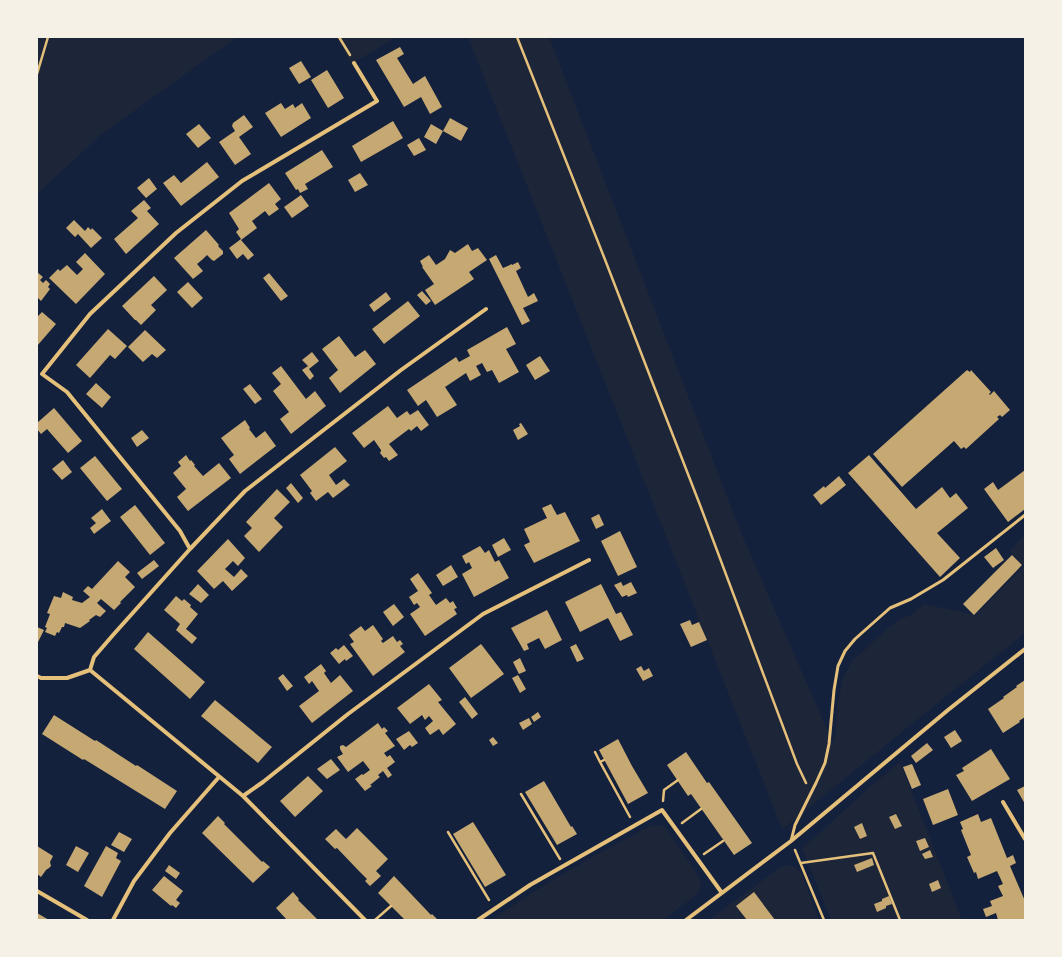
<svg xmlns="http://www.w3.org/2000/svg" width="1062" height="957" font-family="Manrope,sans-serif">
  <rect width="100%" height="100%" fill="#14213d"/>
  <path fill="#1d2539" d="M37,37H237L102,134L37,194Z
    M336,37H397L351,64Z
    M468,37H549L742,535L833,743L836,731L837,705L844,676L853,659L859,655L888,628L900,619L911,615L924,604L976,615L1024,566L1010,551L1025,534V633L929,710L783,829L779,821Z
    M900,762L962,920H831L802,848L816,836L871,786Z
    M657,825L662,826L666,828L700,878C702,884 700,890 696,895L663,920H491L549,882L596,855L648,827Z
    M785,865L795,867L801,872L819,920H709L779,868Z"/>
  <path fill="#c6a872" d="M400,47L404,54L397,58L413,84L425,76L442,107L430,114L421,97L404,107L376,60Z
    M301,61L311,77L299,84L289,68Z
    M327,70L344,98L328,108L311,80Z
    M281,103L285,109L293,104L295,108L302,103L311,118L281,137L265,113Z
    M244,115L253,127L239,137L251,154L235,165L219,142L235,131L232,126L233,123Z
    M450,118L468,128L461,141L443,131Z
    M393,121L403,138L361,162L352,146Z
    M199,124L211,138L198,148L186,134Z
    M431,124L443,131L436,144L424,137Z
    M419,138L426,150L414,156L407,145Z
    M322,150L333,167L305,184L308,189L300,193L298,189L296,190L285,173Z
    M207,162L219,177L181,206L163,183L174,175L181,183Z
    M360,173L368,185L355,192L348,180Z
    M149,178L157,189L146,198L137,188Z
    M269,183L281,199L275,204L279,209L269,216L265,211L252,221L257,228L241,240L254,255L248,260L243,254L237,259L229,248L241,239L236,232L239,229L229,213Z
    M301,195L309,206L292,218L284,207Z
    M144,200L151,208L147,211L159,224L126,254L114,239L138,218L131,211Z
    M74,220L85,231L88,227L91,230L92,228L102,238L91,248L78,234L75,237L66,228Z
    M206,230L219,245L218,246L223,251V254L214,261L212,260L207,255L203,259L197,264L203,271L193,279L174,258Z
    M468,244L472,251L478,248L487,260L469,272L474,279L435,305L425,290L434,284L422,267H423L420,261L429,255L436,265L445,259L450,250L455,253Z
    M85,253L105,274L76,304L49,278L58,269L60,271L67,265L77,275L83,269L76,262Z
    M496,255L503,268L512,264V265L518,262L521,268L516,271L528,297L534,293L538,301L523,308L530,321L522,325L489,259Z
    M37,272L43,277L40,280L43,283L46,280L50,284L48,287L50,289L41,301L37,297Z
    M269,273L288,296L281,301L263,278Z
    M154,276L167,290L151,305L156,310L141,325L136,320H135L122,306Z
    M188,282L203,298L192,308L177,292Z
    M422,291L431,301L426,305L417,295Z
    M386,292L391,299L374,312L369,305Z
    M408,301L420,316L384,344L372,329Z
    M42,312L56,324L37,346V317Z
    M507,327L516,344L506,349L519,372L499,383L492,370L487,372L482,363L476,366L481,375L470,381L466,373L445,387L457,405L437,417L426,400L418,406L407,390L456,357L459,362L470,356L467,350Z
    M108,329L127,346L115,359L110,355L90,378L76,365Z
    M145,330L166,350L157,358L152,354L143,362L128,347Z
    M339,336L355,357L365,350L376,364L340,393L329,378L338,370L322,349Z
    M312,352L319,361L309,369L314,376L310,380L302,370L308,366L302,360Z
    M540,356L550,371L535,380L526,365Z
    M281,366L306,399L315,391L326,406L291,434L280,419L289,412L273,391L281,384L272,373Z
    M967,370L970,372L971,370L991,392L989,394L990,395L994,391L1010,410L1002,417L1000,415L997,417L999,419L966,449L964,447L961,449L954,441L902,487L873,454Z
    M96,383L111,397L102,408L86,394Z
    M250,384L262,399L255,404L243,389Z
    M388,406L397,418L407,411L410,415L418,410L429,425L421,431L417,426L411,431L409,429L389,444L398,455L389,461L386,457L384,458L380,453L381,451V450L374,440L364,448L352,433Z
    M54,408L82,441L68,453L47,429L41,434L37,429V423Z
    M245,420L250,428L249,429L256,438L265,431L276,446L240,474L229,459L234,455L221,438Z
    M521,423L528,434L518,440L513,430L520,426L519,424Z
    M142,430L149,438L137,447L131,438Z
    M335,447L347,461L329,475L336,485L344,479L350,485L333,498L328,492L316,501L310,493L312,491L300,475Z
    M186,455L190,461L191,460L195,465L194,466L203,476L219,463L231,478L188,511L177,497L186,489L173,473L181,466L178,462Z
    M869,455L916,509L942,487L950,498L956,493L968,508L937,533L960,558L940,577L848,473Z
    M95,456L122,489L107,501L80,468Z
    M63,460L72,472L62,480L52,469Z
    M1025,470V509L1008,522L984,489L993,482L998,490Z
    M839,476L846,485L821,505L813,495L824,486L825,488Z
    M291,483L303,498L298,503L286,488Z
    M277,489L290,502L274,518L283,527L259,552L244,536L252,528L246,522Z
    M551,504L557,515L565,512L580,541L534,563L524,545L530,542L524,529L547,518L542,508Z
    M135,505L165,543L150,555L120,517Z
    M102,509L111,521L94,534L90,528L96,523L91,518Z
    M599,514L604,525L596,529L591,518Z
    M620,531L637,567L618,576L601,541Z
    M504,538L511,550L498,557L492,545Z
    M228,539L245,558L238,566L233,561L225,569L234,577L241,569L248,576L232,591L223,581L214,589L197,571Z
    M480,546L485,553L489,550L495,562L499,560L509,578L474,597L462,574L472,568L469,562L466,564L462,556Z
    M996,548L1004,560L993,568L984,557Z
    M1012,555L1022,565L974,615L963,604Z
    M154,560L159,566L142,579L137,573Z
    M118,561L130,572L125,577L135,587L120,602L121,603L114,610L101,599L97,603L106,611L100,617L96,615L89,620L90,621L80,628L65,623L64,627H62L59,633L57,632L55,636L45,632L47,628L45,627L50,614L47,613L54,596L61,598L63,592L73,597L72,600L82,603L90,597L83,591L88,586L92,589Z
    M451,565L458,577L443,586L436,575Z
    M418,573L432,593L429,595L436,605L446,598L450,603L453,601L457,608L454,609L457,614L425,636L410,614L420,607L417,603L414,605L409,597L418,591L410,579Z
    M621,582L623,586L631,582L637,593L628,597L627,595L622,597L614,585Z
    M198,584L209,595L201,603L189,594Z
    M601,584L616,614L621,612L633,635L620,641L608,618L580,632L565,602Z
    M176,596L182,601L184,599L191,605L190,607L198,614L186,629L197,638L192,644L176,630L180,624L164,610Z
    M394,604L404,617L393,626L383,612Z
    M547,610L562,640L545,649L539,638L527,644L529,649L524,651L511,628Z
    M690,620L692,625L699,622L707,640L691,647L680,624Z
    M373,625L383,639L381,641L383,643L393,636L397,642L400,640L403,644L400,646L405,652L373,676L350,644L354,642L349,635L361,626L365,631Z
    M37,627L44,630L37,644Z
    M148,632L205,682L190,699L134,649Z
    M481,644L504,674L471,698L449,668Z
    M576,644L584,659L577,662L570,647Z
    M344,645L353,656L346,661L345,659L339,664L330,653L336,648L338,650Z
    M520,658L526,671L519,674L513,662Z
    M321,664L326,671L324,673L331,683L340,675L353,691L312,723L299,706L319,691L312,681L309,684L304,677Z
    M641,666L644,671L649,668L653,676L643,681L636,669Z
    M283,674L293,686L287,691L278,678Z
    M518,675L526,689L520,693L512,678Z
    M1025,680V717L1019,721L1020,722L1003,733L988,709L1004,698L1003,697L1017,687L1016,686Z
    M429,684L442,700L438,702L456,724L443,735L439,729L430,735L425,728L433,721L429,716L425,720L422,715L410,724L397,708Z
    M465,697L478,714L472,719L459,702Z
    M215,700L272,747L258,763L201,716Z
    M538,712L541,717L534,722L531,717Z
    M54,715L95,741L96,740L136,766L137,765L177,791L165,809L84,759L83,760L42,734Z
    M529,718L532,724L523,730L519,723Z
    M378,723L382,729L384,727L388,731L385,733L395,746L384,753L387,757L390,755L395,762L387,768L392,775L388,778L383,771L378,775L380,777L370,785L372,786L365,791L355,779L362,774L363,775L370,770L363,761L348,772L337,757L343,754L340,749V746L343,745L346,747Z
    M955,730L962,741L951,748L944,737Z
    M409,731L418,743L412,747L410,745L404,750L396,739Z
    M493,737L498,743L493,746L489,740Z
    M618,739L632,766L648,793L628,804L599,750Z
    M927,743L933,750L916,763L911,756Z
    M991,749L1010,779L972,801L956,775L964,771L962,768Z
    M686,752L707,783L709,782L752,843L734,855L691,794L688,796L667,765Z
    M331,759L340,770L327,779L317,769Z
    M912,764L921,785L912,789L903,767Z
    M308,776L323,791L295,817L280,801Z
    M544,781L571,827L572,826L577,834L557,845L525,792Z
    M1025,786V804L1017,790Z
    M948,789L958,815L933,825L923,799Z
    M896,814L902,826L895,829L889,817Z
    M978,814L981,822L991,818L1007,858L1013,855L1016,863L1010,866L1025,901V920H998L996,913L986,917L983,909L992,906L990,901L1003,896L998,886L1003,884L997,871L978,879L976,872L974,873L967,857L971,855L961,830L963,829L960,822Z
    M218,816L225,823L224,824L262,862L263,861L270,867L253,883L202,833Z
    M473,822L506,875L485,887L453,834Z
    M862,823L867,836L860,839L854,827Z
    M357,828L388,859L376,871L381,876L370,886L365,881L367,879L357,869L337,848L335,849L325,839L336,829L346,839Z
    M119,832L132,839L124,852L111,845Z
    M925,838L929,847L920,851L916,841Z
    M37,846L53,856L50,862L51,866L49,868L46,870L41,877L37,874Z
    M76,846L89,853L78,872L66,865Z
    M106,846L118,853L116,858L121,861L102,897L84,886Z
    M930,850L933,857L925,859L922,854Z
    M872,858L874,865L857,872L854,865Z
    M169,865L180,873L176,879L165,871Z
    M164,876L183,891L176,900L180,903L176,908L172,905L171,906L152,890Z
    M394,876L431,915L432,914L438,920H405L378,893Z
    M938,880L941,888L932,892L929,884Z
    M293,892L299,899L298,900L318,920H287L276,908Z
    M754,892L775,920H747L736,906Z
    M889,896L892,904L886,906V908L877,912L874,904L882,901V899Z
    M37,913L49,920H37Z"/>
  <g fill="none" stroke-linecap="round" stroke-linejoin="round">
    <path stroke="#e5c07b" stroke-width="2.5" d="M339,37L350,55
      M517,37L604,257L660,402L700,505L797,764L806,783
      M37,74L48,37
      M595,752L600,762
      M604,760L600,762L630,817
      M521,794L560,859
      M663,801L664,790L678,780
      M682,823L701,809
      M448,832L489,900
      M795,850L824,920
      M704,854L723,841
      M801,863L873,853L900,920
      M375,920L391,906"/>
    <path stroke="#e5c07b" stroke-width="3" d="M791,841L795,825L816,783L825,763L829,744L834,690L838,666L845,651L855,639L890,608L911,599L943,580L1025,515"/>
    <path stroke="#e5c07b" stroke-width="4" d="M190,549L180,531L67,392L42,374L90,314L176,233L242,181L377,101L354,63
      M90,670L94,657L113,635L190,549L245,491L401,370L486,309
      M37,676L41,678H67L90,670L243,796L365,920
      M243,796L263,782L348,714L483,614L589,560
      M1003,802L1025,839
      M37,891L87,920
      M113,920L134,881L170,833L219,777
      M478,920L530,885L662,810L722,893
      M686,920L791,841L948,710L1025,649"/>
  </g>
  <rect width="1062" height="957" fill="none" stroke="#f6f1e7" stroke-width="76"/>
</svg>
